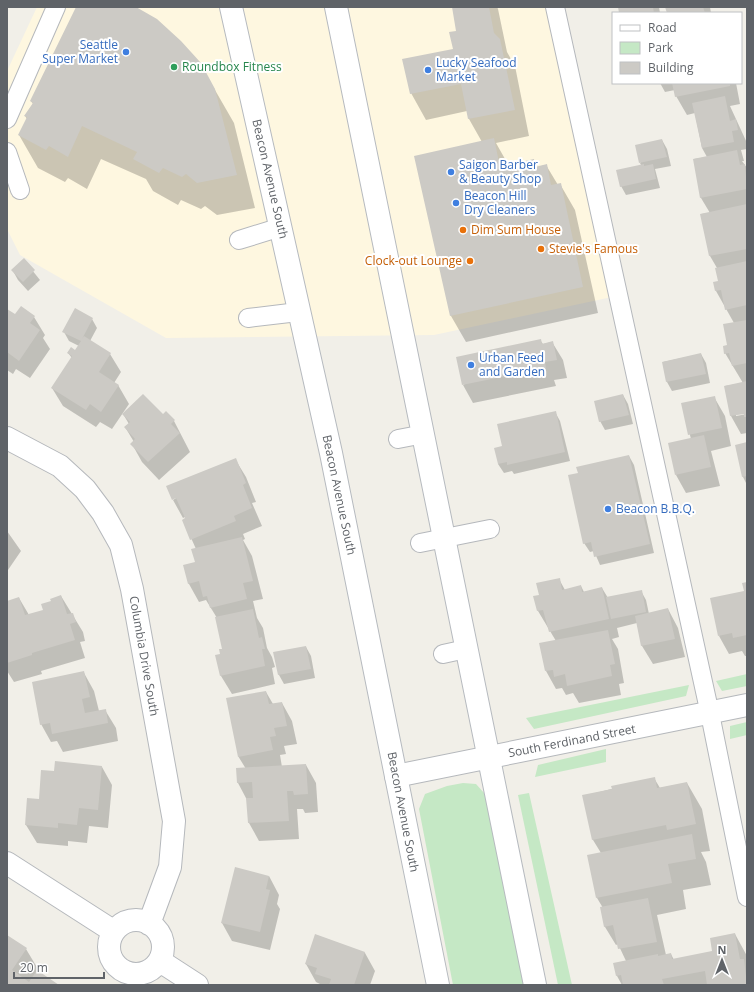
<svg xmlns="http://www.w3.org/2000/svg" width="754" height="992" font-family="'Open Sans',sans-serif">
  <rect width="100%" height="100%" fill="#f1efe8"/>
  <path fill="#fef7e0" d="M37,7H550L612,297L434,335L166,338L20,255L7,229V71Z"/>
  <path fill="#c5e8c5" d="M747,674V686L722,691L716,681Z
    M689,685L686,696L534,729L526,718Z
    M747,722V735L730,739V726Z
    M606,749V762L535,777L538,765Z
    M463,783L476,784L485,794L525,985H453L419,809L425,794L447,786Z
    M529,793L572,985H558L518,795Z"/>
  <path fill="#0003" d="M77,7H133L200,64L234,123L255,208L217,215L205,206L201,209L181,200L178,205L153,191L146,179L101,159L87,189L68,178L65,182L38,168L19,135L27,119L25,116L33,104L31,101Z
    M453,7H497L498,9L507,52L515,66L529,136L496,143L509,166L533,160L537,167L546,165L558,185L560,184L575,210L598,313L466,342L451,316L482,142L469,119L467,111L426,120L411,93L454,49L458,31Z
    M619,7H659L660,13H620Z
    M666,7H710L711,13H668Z
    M660,83H736L740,104L730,106L747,143V149L741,150L744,161H742L747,168V412L736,414V416L747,414V433L741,434L731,416L725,386L743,383L725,353L734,323L716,291L714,283L719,282L717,268L710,256L701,214L710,213L701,198L694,159L707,157L702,148L695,113L687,115L676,96L675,90L665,92Z
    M662,140L667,149L671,166L655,169L660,188L626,195L621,186L641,165L640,163Z
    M24,260L40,280L28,291L18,280L13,271Z
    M7,310L15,316L34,317L45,335L43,338L50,349L30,378L16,369L13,374L7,370Z
    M92,319L97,328L90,341L110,354L121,372L114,383L118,385L129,404L112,429L100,422L96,427L63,406L52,388L72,358L68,353L76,351L79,346L69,341L64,332Z
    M540,340L543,344L552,342L563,360L567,378L554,380L556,386L473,403L463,385Z
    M701,354L706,363L710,383L672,391L667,382L663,362Z
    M623,395L628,404L633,424L605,430L600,421Z
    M714,397L725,416L731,446L711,451L720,486L686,493L676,475L691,439L682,404Z
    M555,412L560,421L570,461L514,474L512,471L504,473L498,464L503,447Z
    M123,414L174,421L190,452L159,480L142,462L132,444L134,442L125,427L129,424Z
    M747,443V485L743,477L736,446Z
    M629,456L634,465L654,553L600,565L594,551L590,552L584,543Z
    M235,459L246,477L256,502L252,503L262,526L243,534L245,539L243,540L252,556L263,599L253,601L257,618L263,628L267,648L272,657L275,667L272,668L275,684L232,694L221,676L223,650L217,618L206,600L199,602L189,584L184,566L196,563V549L183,520L186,519L185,517L183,518L173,500Z
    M7,531L21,551L8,570L7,569Z
    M559,579L565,590L581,586L584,592L602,588L608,598L641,591L646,600L649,614L668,609L678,628L685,657L653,664L642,646L637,623L617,628L619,637L612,639L618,649L624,683L619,684L621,695L579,703L573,693L566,695L562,688L556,689L546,671L540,644L556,641L538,611L534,597L540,596Z
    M747,583V656H745L742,651L729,654L719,636L745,592Z
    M61,596L83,632L85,641L80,642L85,658L41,671L42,674L14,682L7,671V602L19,598L29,615L44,611L52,602Z
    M306,647L311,656L315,678L284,684L279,675L274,653Z
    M84,673L94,691L99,711L105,710L116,728L118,741L63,752L57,741L51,742L41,724Z
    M266,692L273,704L282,703L292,721L297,744L284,746L286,754L280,755L282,767L306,765L316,783L318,812L305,813L303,809H297L299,839L259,841L249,823L247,800L238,783L237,769H246L238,756Z
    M102,767L112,785L108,828L89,826L87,843L68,841V846L37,843L26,825L40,800Z
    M654,778L660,788L687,783L702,809L710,851L701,852L706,862L711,885L683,890L686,909L657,915L666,955L671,954L674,960L713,952L735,934L747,956V985H622L617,976L614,964L626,961L618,944L616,945L605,927L601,908H603L597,898L601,853L593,840L584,796Z
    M269,876L279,895L277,904L280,909L270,950L232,941L222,923Z
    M316,935L365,953L375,971L370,985H322L316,982L306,964Z
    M7,936L26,949L41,974L57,985H7Z"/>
  <path fill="#cccac5" d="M76,7H136L157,19L181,41L201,63L215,89L237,175L197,183L186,174L182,177L163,168L159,173L133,159L137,152L82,126L68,157L49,146L46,150L18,135L27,117L24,116L33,103L30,101Z
    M452,7H489L494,33L500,39L515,110L468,119L461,84L410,94L402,59L453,49L449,32L456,31Z
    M618,7H653L654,13H619Z
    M665,7H703L705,13H667Z
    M672,83H730V86L675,97Z
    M725,96L730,121L736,119L738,130L732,131L734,142L702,148L692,103Z
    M494,138L500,167L534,159L535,167L547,164L551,185L561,183L583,287L450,316L414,156Z
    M662,139L667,157L639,163L635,145Z
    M737,150L740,165L745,164L747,189L700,198L693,159Z
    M644,164V166L653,164L656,179L620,187L616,170Z
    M747,204V249L709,256L700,214Z
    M24,258L35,270L23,282L11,270Z
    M747,261V305L725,310L721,290L715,291L713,282L718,281L715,268Z
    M21,306L35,316L30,323L40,330L19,361L7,352V309L15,314Z
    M75,308L93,318L82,339L84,336L111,353L99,372L119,385L101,412L90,404L86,410L51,388L72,356L67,353L71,347L75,350L81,341L62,332Z
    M747,320V363L732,366L729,353L724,354L723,346L727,345L723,324Z
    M541,339L542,344L553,341L557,360L545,362L546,368L462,385L456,357Z
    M701,353L706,374L666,382L662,362Z
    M747,381V417H744V414L730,416L724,386Z
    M143,394L163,414L166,411L175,420L171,424L180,433L148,462L130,444L135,439L124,427L130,422L122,414Z
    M623,394L629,415L599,422L594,401Z
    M715,396L722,428L688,435L681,403Z
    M556,411L565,452L507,465V462L498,464L494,448L502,446L497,424Z
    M704,435L711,467L675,475L668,443Z
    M747,442V476L742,477L735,445Z
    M629,455L650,544L594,557L591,542L583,544L568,475L578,473L576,467Z
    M236,458L246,483L243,485L252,508L234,516L236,521L190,540L182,520L185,518L176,498L172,500L166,486Z
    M242,537L253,581L243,583L247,599L210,608L207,596L203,597L199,581L188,584L183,565L195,562L191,549Z
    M560,578L562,590L581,585L582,592L602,587L609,619L549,632L543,610L537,611L533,596L539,595L536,583Z
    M747,582V635L733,638L732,633L718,636L710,598L744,591L742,583Z
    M642,590L646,612L611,619L606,597Z
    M61,595L67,614L73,613L76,622L70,624L75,640L32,653V655L7,663V601L19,597L25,615L43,610L41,604L51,601L50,599Z
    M668,608L675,639L641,646L635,616Z
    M253,609L259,638L262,637L265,649H262L265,666L220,676L215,655L220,654L219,649H222L215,617Z
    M608,630L615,664L610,665L612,676L567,686L565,674L554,677L553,670L545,671L539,643Z
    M306,646L311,669L278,675L273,652Z
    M84,671L90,697L82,699L85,713L106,709L108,723L52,734L50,723L40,725L32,682Z
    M266,691L269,704L282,702L287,726L274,728L276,736L270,737L273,750L238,757L226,698Z
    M55,761L102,766L98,810L79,808L77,825L58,823V828L25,825L27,798L39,799L41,770L54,771Z
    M306,764L308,794L294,795L293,791H287L289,821L248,823L246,798H253L252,782L237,783L236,768Z
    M655,777L657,788L687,782L696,824L667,830L666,825L592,840L582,795L612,789L611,786Z
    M692,834L696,859L668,864L672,883L596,898L587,855Z
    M235,867L269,876L266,889L270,890L260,932L221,923Z
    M648,898L657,942L618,949L613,925L604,927L600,907Z
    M735,933L740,959H744L747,985H707L705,971L662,979L664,985H623L621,975L616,976L613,963L658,954V956L671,953L672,959L712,951L710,938Z
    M315,934L365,952L354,985H329L331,979L315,974L317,968L305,964Z
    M7,935L27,948L12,970L29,982L37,970L59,985H7Z"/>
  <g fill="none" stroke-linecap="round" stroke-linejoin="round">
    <g stroke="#b5b8bc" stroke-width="20">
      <path id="service" d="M555,7L710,714L747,897
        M7,119L56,7
        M7,152L20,190
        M239,240L281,227
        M248,318L298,312
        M398,439L424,434
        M420,543L490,529
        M443,654L466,649"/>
    </g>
    <g stroke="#b5b8bc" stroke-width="24">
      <path id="minor" d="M7,438L60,466L85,489L103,513L121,545L132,589L174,821L170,867L149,924
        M396,776L747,705
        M7,863L113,931
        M109 947a27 27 0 1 1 54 0a27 27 0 1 1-54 0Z
        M160,961L197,985"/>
    </g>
    <g stroke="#b6babf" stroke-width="24">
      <path id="secondary" d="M231,7L331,453L438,985
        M336,7C405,332 467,659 535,985"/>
    </g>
    <use href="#service" stroke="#fff" stroke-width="18"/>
    <use href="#minor" stroke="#fff" stroke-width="22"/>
    <use href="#secondary" stroke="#fff" stroke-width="22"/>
  </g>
  <g fill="#3f7fe0" stroke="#fff" stroke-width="1.5">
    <circle cx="126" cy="52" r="4"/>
    <circle cx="428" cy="70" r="4"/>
    <circle cx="451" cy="172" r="4"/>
    <circle cx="456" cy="203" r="4"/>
    <circle cx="471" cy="365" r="4"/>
    <circle cx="608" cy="509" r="4"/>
  </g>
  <circle fill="#2e9e5b" stroke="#fff" stroke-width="1.5" cx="174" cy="67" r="4"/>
  <g fill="#e8710a" stroke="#fff" stroke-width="1.5">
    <circle cx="463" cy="230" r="4"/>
    <circle cx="541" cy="249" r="4"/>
    <circle cx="470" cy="261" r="4"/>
  </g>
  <g text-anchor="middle" stroke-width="4" stroke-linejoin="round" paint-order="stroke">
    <g font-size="12" fill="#366cbe" stroke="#fff" text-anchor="start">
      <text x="118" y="49" text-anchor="end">Seattle<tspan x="118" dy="14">Super Market</tspan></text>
      <text x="436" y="67">Lucky Seafood<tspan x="436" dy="14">Market</tspan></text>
      <text x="459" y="169">Saigon Barber<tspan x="459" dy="14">&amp; Beauty Shop</tspan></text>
      <text x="464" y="200">Beacon Hill<tspan x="464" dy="14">Dry Cleaners</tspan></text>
      <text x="479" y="362">Urban Feed<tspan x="479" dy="14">and Garden</tspan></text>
      <text x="616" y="513">Beacon B.B.Q.</text>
    </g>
    <g font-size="12" fill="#27864d" stroke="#fff" text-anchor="start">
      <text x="182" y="71">Roundbox Fitness</text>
    </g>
    <g font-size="12" fill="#5f6368" stroke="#fff">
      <text transform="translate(270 179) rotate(77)" y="4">Beacon Avenue South</text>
      <text transform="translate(339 495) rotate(78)" y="4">Beacon Avenue South</text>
      <text transform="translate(144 656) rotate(80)" y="4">Columbia Drive South</text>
      <text transform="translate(572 741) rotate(-11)" y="4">South Ferdinand Street</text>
      <text transform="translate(403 812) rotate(79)" y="4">Beacon Avenue South</text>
    </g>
    <g font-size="12" fill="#c56008" stroke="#fff" text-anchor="start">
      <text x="471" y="234">Dim Sum House</text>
      <text x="549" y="253">Stevie's Famous</text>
      <text x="462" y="265" text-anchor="end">Clock-out Lounge</text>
    </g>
  </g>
  <rect width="754" height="992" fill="none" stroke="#5f6368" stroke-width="16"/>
  <rect x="612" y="12" width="130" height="72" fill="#ffffff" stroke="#bfc1c3"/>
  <rect x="620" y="25" width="20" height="6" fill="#ffffff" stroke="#bfc1c3"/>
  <text x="648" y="32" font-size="12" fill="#5f6368">Road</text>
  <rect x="620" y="42" width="20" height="12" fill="#c5e8c5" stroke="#bfc1c3"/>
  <text x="648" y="52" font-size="12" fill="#5f6368">Park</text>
  <rect x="620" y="62" width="20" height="12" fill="#cccac5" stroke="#bfc1c3"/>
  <text x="648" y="72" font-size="12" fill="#5f6368">Building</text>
  <g transform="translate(722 960)" stroke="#ffffff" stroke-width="3" paint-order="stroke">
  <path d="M0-3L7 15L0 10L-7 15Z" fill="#5f6368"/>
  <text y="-6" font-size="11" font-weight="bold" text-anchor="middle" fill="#5f6368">N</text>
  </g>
  <path d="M14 972v6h90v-6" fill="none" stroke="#5f6368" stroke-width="2"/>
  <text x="20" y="972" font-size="12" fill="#5f6368" stroke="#ffffff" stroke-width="3" paint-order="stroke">20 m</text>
</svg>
